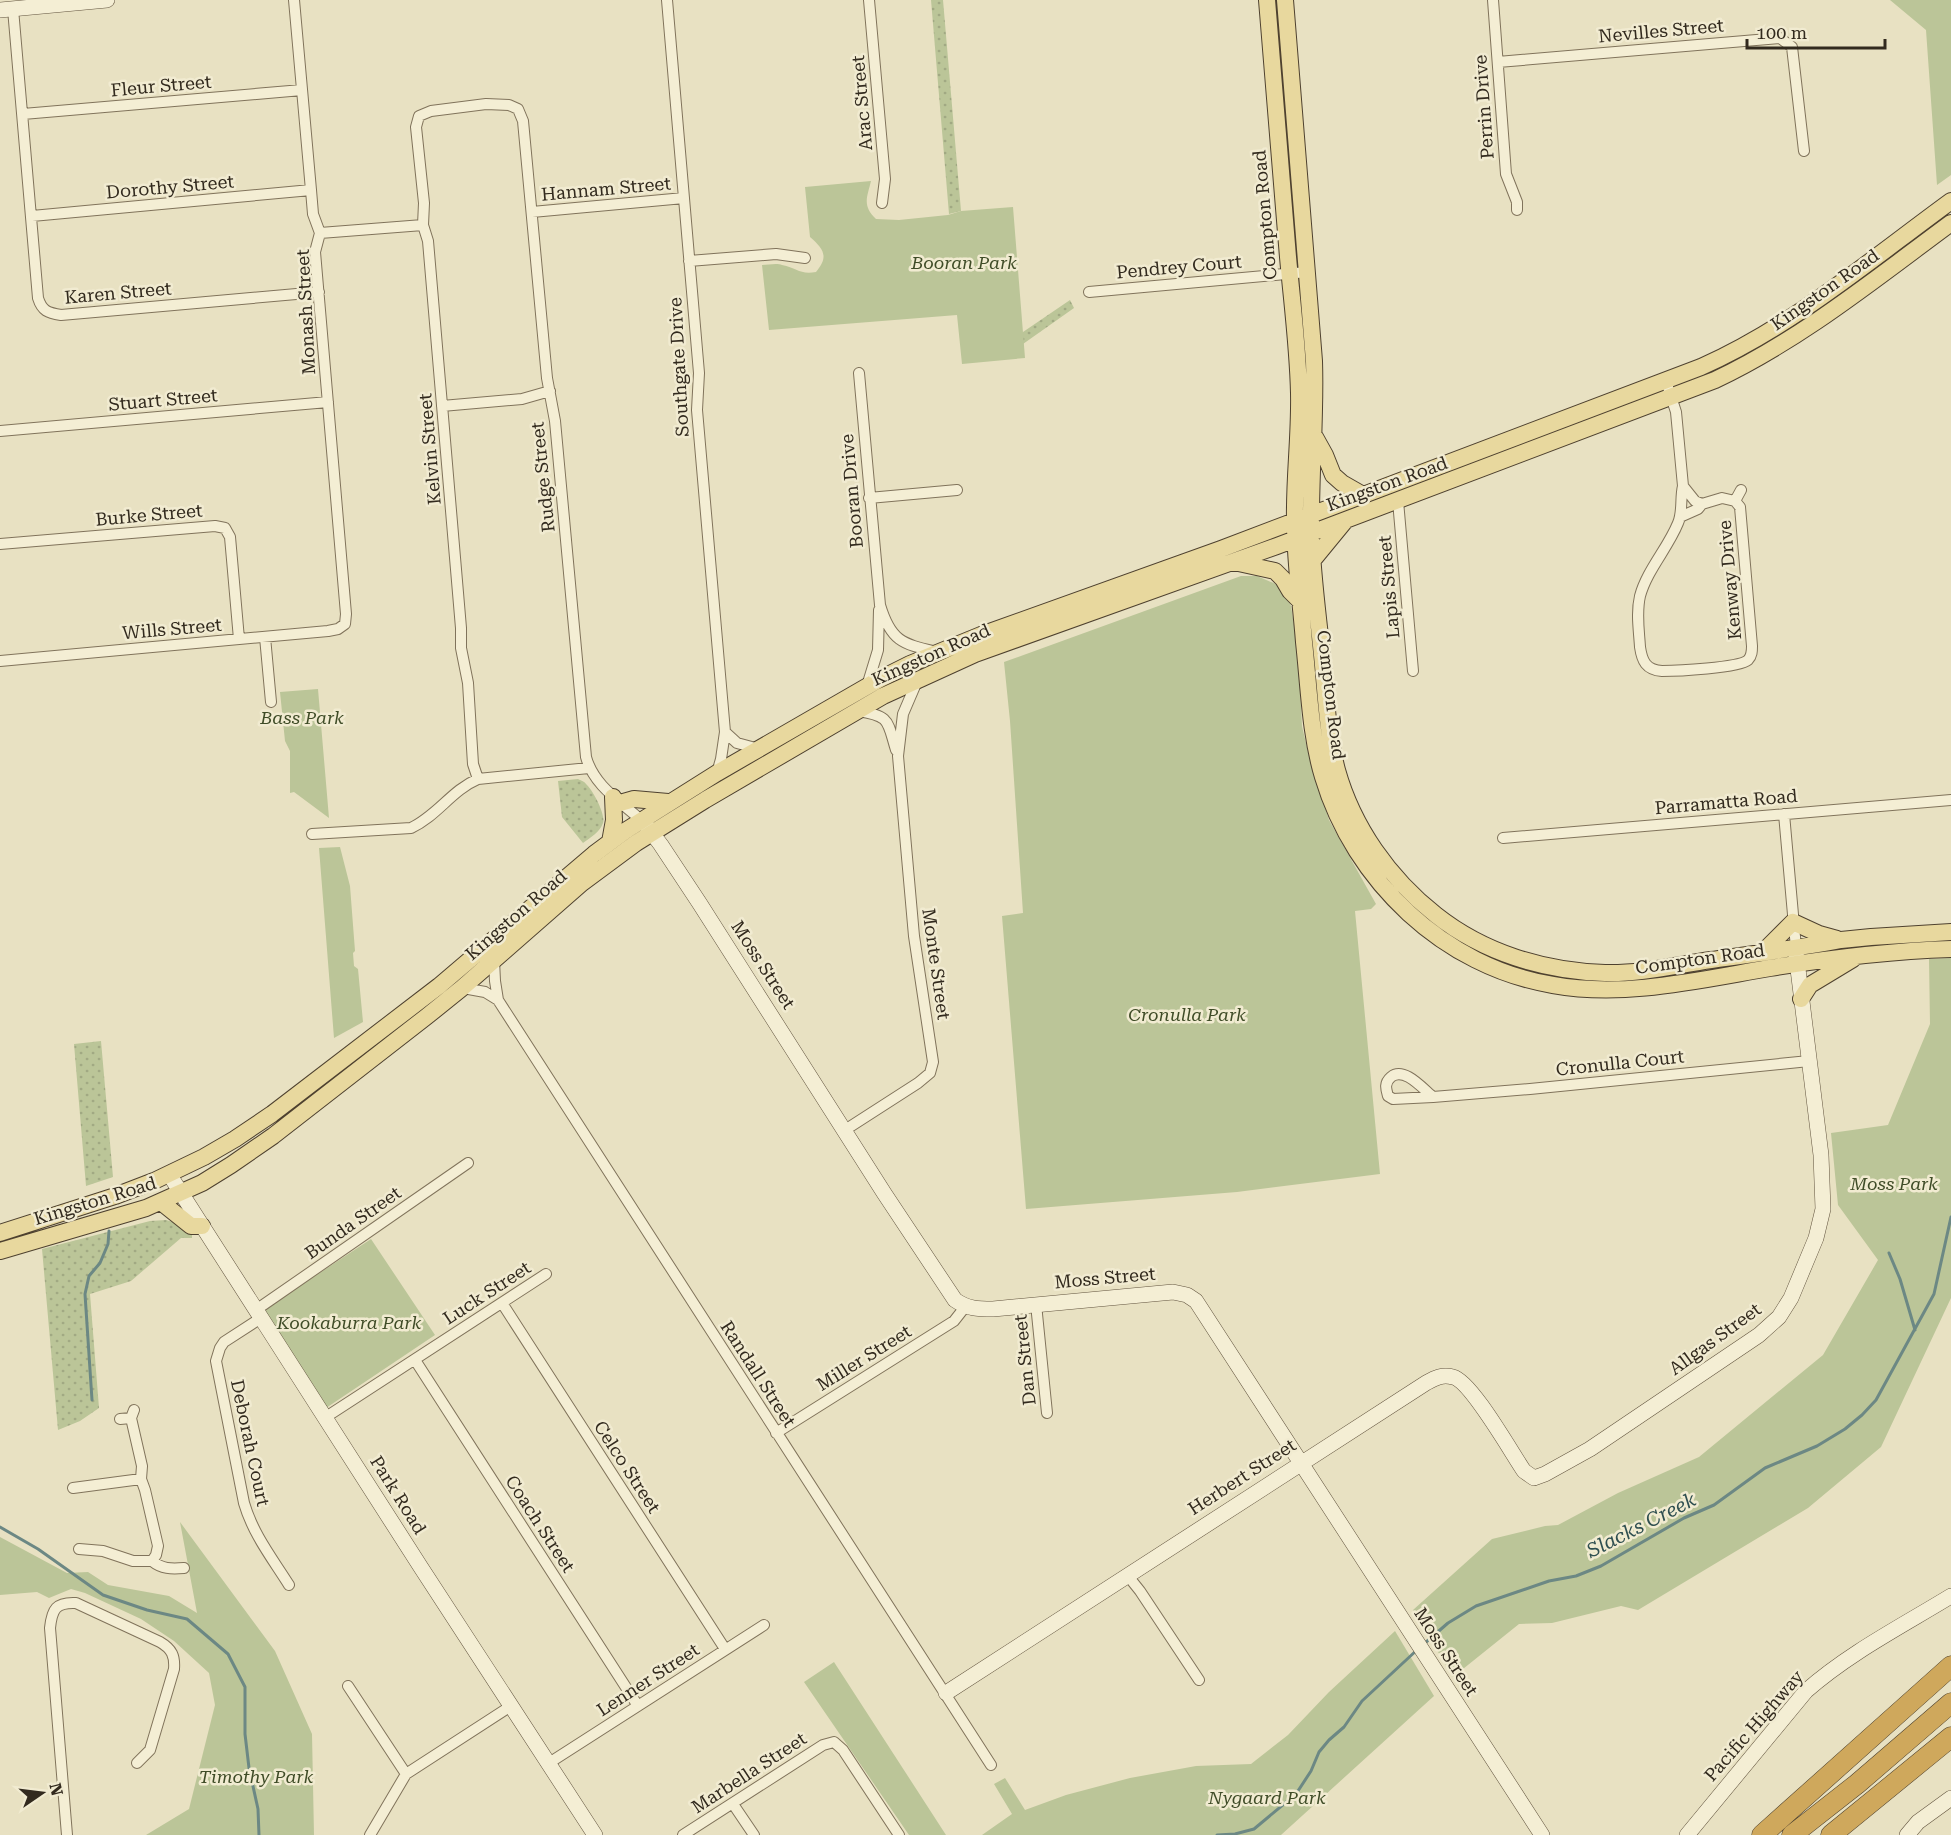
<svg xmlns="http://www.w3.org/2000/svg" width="1951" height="1835" font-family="'Roboto Serif',serif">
  <defs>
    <pattern id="grass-dots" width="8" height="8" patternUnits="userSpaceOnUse" patternTransform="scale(1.5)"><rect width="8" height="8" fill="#bbc598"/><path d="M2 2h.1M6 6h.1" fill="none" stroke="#a1a983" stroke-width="1.8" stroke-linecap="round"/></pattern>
  </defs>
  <rect width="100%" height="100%" fill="#e8e1c2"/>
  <path fill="url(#grass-dots)" d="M931,0H943L961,211L949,214Z
    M1070,300L1074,308L1023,344V332Z
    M578,779C582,781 584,781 586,784C593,790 606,815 603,823C600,832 590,838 583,843L562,817L558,781Z
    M101,1041L113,1177L86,1186L74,1044Z
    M166,1220L173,1222L192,1231V1238H181L131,1281L90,1294L99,1408L80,1421L58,1430L42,1249L150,1221Z"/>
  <path fill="#bbc598" d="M1890,0H1951V175L1937,185L1926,30Z
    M871,181C867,198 862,205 876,219L899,220L948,215L961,211L1013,207L1025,358L962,364L957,315L769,330L762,265C768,265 777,263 782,265C797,268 800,275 816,272C829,257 824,249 810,237L805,187Z
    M1241,576H1257L1278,585L1285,591L1291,606L1298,649L1302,726L1308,752L1329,820L1376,904L1371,909L1355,911L1380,1174L1237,1192L1026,1209L1002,916L1023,913L1010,721L1004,662Z
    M318,689L329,818L294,792L290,793V751L285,741L280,692Z
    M340,847L350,886L355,951L353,953L354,966L358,969L363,1022L334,1038L319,848Z
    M1951,958V1298L1881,1447L1808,1508L1638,1610L1621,1606L1552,1623L1519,1624L1453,1677L1413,1610L1492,1539L1545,1526L1558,1525L1618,1493L1699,1457L1823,1355L1878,1260L1838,1205L1831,1133L1888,1125L1930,1024L1929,959Z
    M371,1239L435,1335L326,1408L262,1311Z
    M180,1522L275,1651L312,1734L314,1835H146L189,1809L215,1705L209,1673L174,1641L141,1619L85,1593L71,1589L49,1598L37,1592L0,1595V1537L67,1573L88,1572L108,1585L169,1596L197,1613Z
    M1395,1631L1434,1696L1281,1835H982L1012,1814L994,1784L1005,1778L1025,1810L1066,1795L1130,1778L1196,1766L1251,1764L1288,1735L1329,1692Z
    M834,1662L946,1835H909L804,1682Z"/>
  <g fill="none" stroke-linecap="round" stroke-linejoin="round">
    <path stroke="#6c8884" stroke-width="3" d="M1889,1253L1900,1279L1915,1330
      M92,1400L85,1294L89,1276L100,1263L108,1244L109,1231
      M0,1527L38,1549L103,1595L147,1610L187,1619L228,1654L245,1687V1734L249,1768L258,1809L259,1835
      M1425,1643L1448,1623L1476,1606L1549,1581L1576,1576L1601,1566L1684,1518L1714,1505L1765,1468L1817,1446L1845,1429L1862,1415L1876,1400L1934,1294L1951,1217
      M1217,1835L1235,1834L1254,1829L1296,1794L1311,1771L1319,1752L1329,1740L1344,1727L1362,1701L1418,1649"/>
    <g stroke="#80735b" stroke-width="12">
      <path id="street" d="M667,0L699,373L697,410L725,732L721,759L717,773
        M869,0L885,179L882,203
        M1493,0L1506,174L1517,202V210
        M13,9L38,298C42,311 48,313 61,315L319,292
        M1498,62L1780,38L1792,47L1804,151
        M23,114L302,90
        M532,212L684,198
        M32,216L311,190
        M320,233L423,225
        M689,261L776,254L805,258
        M1089,292L1307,272
        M859,373L880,605C891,642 903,644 937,652
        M1666,381L1676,412L1683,486C1680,498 1683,512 1678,523C1668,548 1647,570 1640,596C1636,613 1639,630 1640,647C1642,661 1646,670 1662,671C1676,671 1739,668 1748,660C1752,656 1752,651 1752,646L1740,507L1735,501L1722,498L1702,504L1698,509L1680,517
        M442,406L522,399L550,391
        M0,431L328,402
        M1683,486L1695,501L1702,504
        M869,498L957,490
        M1398,501L1413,671
        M1735,501L1741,490
        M0,544L215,526L225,528L230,537L239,639
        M265,637L271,702
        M0,661L328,631L338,629L345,624L346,614L315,252L320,233L313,214L311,190L294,0
        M867,686L878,650L879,610
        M858,711C891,716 887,721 896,750
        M725,732L737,743L759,749
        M478,779L473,764L468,683L461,648V628L428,241L423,225L424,203L416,127L419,116L431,111L486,104L509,105L518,109L523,121L547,378L555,421L586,757C594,786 620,801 641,820
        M1784,814L1796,948
        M312,834L411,828C437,816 452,790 478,779L589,768
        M1503,838L1951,800
        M494,960L495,981L498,1000L991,1765
        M463,988L485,992L498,1000
        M1433,1097L1393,1099L1388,1096C1386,1089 1384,1083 1391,1077C1404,1066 1423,1089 1433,1097L1530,1089L1809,1061
        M845,1130L918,1083L930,1073L933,1062L914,936L898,756L903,714L918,679
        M502,1303L725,1649
        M1036,1304L1047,1413
        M256,1310L468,1163
        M261,1318L224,1342L220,1348L216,1361L244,1503C253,1534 272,1558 289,1585
        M415,1360L638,1706
        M326,1417L546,1274
        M120,1419L131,1418L134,1410
        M776,1433L954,1321L965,1307
        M73,1488L141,1479
        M79,1549L103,1551L133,1561H152L156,1555L158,1546L145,1490L141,1479L142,1466L131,1418
        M152,1561C162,1569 171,1569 184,1568
        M1128,1576L1140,1591L1199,1680
        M348,1686L406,1774
        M549,1763L764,1625
        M733,1804L754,1835
        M67,1835L50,1628C52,1609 56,1602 76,1603L160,1642C172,1649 175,1656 174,1669L150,1750L137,1763
        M370,1835L406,1774L511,1706
        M683,1835L823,1745L834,1742L843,1750L899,1835"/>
    </g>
    <g stroke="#62543f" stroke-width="16">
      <path id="secondary" d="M0,10L107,0
        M646,825L661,845L700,904L884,1193L955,1300C968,1309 978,1309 993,1309L1173,1292L1187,1295L1196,1301L1542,1835
        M169,1174L420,1566L595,1835
        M946,1693L1426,1383C1435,1378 1442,1374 1453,1377C1471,1381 1511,1452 1524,1471L1534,1478L1545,1474L1590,1449L1759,1335L1779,1317L1791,1298L1816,1238L1823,1209L1821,1155L1796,953
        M1687,1835L1806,1691C1849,1653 1902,1626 1951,1596
        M1907,1835L1918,1822L1951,1798"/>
    </g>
    <g stroke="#4e412f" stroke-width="18">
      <path id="primary" d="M1267,0C1274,86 1281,171 1288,257C1292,302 1298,347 1299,393C1300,436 1294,479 1295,522C1295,562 1301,602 1304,642C1309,687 1310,734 1323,777C1354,881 1444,967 1553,985C1624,998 1699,980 1770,968C1831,958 1890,951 1951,949
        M1285,0L1314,361C1316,418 1310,476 1311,533C1312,574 1318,615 1322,655C1326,693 1327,733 1337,770C1353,827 1389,878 1436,915C1484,953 1544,971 1605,973C1641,974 1676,965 1711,960C1754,954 1798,948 1841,940L1871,937L1951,932
        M1315,437L1325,455L1333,475L1342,483L1363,495
        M1313,560L1345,521
        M1234,562L1275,571L1283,579L1290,591L1300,601
        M620,803L634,799L668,802
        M610,842L614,820L613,797
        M1762,953L1793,922L1819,934L1837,939
        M1801,999L1810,985L1853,959
        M161,1202L191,1226H202
        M0,1233L115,1196L154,1181L204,1157L235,1139L272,1114L439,986L594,854L625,831L717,773L880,679L910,664L981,635L1221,549L1701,367C1793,326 1870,260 1951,201
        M0,1251L146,1208L202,1183L231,1165L273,1136L426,1017L462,988L582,883L636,843L705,800L883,696L975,654L1277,546L1715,380C1800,340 1875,279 1951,223"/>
    </g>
    <g stroke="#4e412f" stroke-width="21">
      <path id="highway" d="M1762,1835L1951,1666
        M1792,1835L1857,1784L1951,1703
        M1831,1835L1951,1737"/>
    </g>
    <use href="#street" stroke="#f4eed4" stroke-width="10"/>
    <use href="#secondary" stroke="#f4eed4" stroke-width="15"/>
    <use href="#primary" stroke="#e8d89e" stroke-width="16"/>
    <use href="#highway" stroke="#cfa85c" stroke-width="20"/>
  </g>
  <g text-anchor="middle" stroke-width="5" stroke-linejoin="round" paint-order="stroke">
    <g font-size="18" fill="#322a1e" stroke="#f1ebd1">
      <text transform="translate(1661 31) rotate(-5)" y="6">Nevilles Street</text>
      <text transform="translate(161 86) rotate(-5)" y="6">Fleur Street</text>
      <text transform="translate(862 103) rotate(-95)" y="6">Arac Street</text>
      <text transform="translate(1484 107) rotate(-94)" y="6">Perrin Drive</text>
      <text transform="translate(170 187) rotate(-5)" y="6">Dorothy Street</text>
      <text transform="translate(606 189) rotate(-5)" y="6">Hannam Street</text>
      <text transform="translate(1265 215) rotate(-95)" y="6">Compton Road</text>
      <text transform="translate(1179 267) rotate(-5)" y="6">Pendrey Court</text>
      <text transform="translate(1825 290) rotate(-35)" y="6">Kingston Road</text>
      <text transform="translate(118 293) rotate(-5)" y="6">Karen Street</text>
      <text transform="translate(306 312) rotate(-93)" y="6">Monash Street</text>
      <text transform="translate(679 367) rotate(-93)" y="6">Southgate Drive</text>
      <text transform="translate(163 400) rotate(-5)" y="6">Stuart Street</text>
      <text transform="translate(430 449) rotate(-95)" y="6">Kelvin Street</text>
      <text transform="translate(543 477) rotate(-96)" y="6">Rudge Street</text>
      <text transform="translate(1387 484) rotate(-20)" y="6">Kingston Road</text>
      <text transform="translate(852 491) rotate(-95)" y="6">Booran Drive</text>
      <text transform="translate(149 515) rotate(-5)" y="6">Burke Street</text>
      <text transform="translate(1730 580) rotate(-95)" y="6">Kenway Drive</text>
      <text transform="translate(1389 587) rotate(-95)" y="6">Lapis Street</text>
      <text transform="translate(172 629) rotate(-5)" y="6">Wills Street</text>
      <text transform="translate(931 655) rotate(-24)" y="6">Kingston Road</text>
      <text transform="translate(1331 695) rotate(83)" y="6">Compton Road</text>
      <text transform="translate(1726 802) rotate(-5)" y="6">Parramatta Road</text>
      <text transform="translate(516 915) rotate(-41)" y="6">Kingston Road</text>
      <text transform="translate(1700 959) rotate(-8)" y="6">Compton Road</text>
      <text transform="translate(936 964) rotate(82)" y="6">Monte Street</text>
      <text transform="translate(763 965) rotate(57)" y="6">Moss Street</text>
      <text transform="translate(1620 1063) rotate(-6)" y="6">Cronulla Court</text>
      <text transform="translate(95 1201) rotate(-17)" y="6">Kingston Road</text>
      <text transform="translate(353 1223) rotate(-35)" y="6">Bunda Street</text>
      <text transform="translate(1105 1278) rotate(-5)" y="6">Moss Street</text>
      <text transform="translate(487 1293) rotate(-33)" y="6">Luck Street</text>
      <text transform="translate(1715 1339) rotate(-36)" y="6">Allgas Street</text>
      <text transform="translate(864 1358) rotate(-32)" y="6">Miller Street</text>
      <text transform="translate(1025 1360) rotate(-96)" y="6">Dan Street</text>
      <text transform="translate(758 1374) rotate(57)" y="6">Randall Street</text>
      <text transform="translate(250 1443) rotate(78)" y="6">Deborah Court</text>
      <text transform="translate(627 1467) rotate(57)" y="6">Celco Street</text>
      <text transform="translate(1242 1477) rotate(-33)" y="6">Herbert Street</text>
      <text transform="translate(398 1495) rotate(58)" y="6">Park Road</text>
      <text transform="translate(540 1524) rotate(57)" y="6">Coach Street</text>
      <text transform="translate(1446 1652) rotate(57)" y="6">Moss Street</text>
      <text transform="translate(648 1680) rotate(-33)" y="6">Lenner Street</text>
      <text transform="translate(1754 1726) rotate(-49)" y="6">Pacific Highway</text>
      <text transform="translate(749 1773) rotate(-33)" y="6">Marbella Street</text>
    </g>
    <g font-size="18" font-style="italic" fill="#3f4c27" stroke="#f1ebd1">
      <text x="964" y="269">Booran Park</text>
      <text x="302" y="724">Bass Park</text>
      <text x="1187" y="1021">Cronulla Park</text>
      <text x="1894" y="1190">Moss Park</text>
      <text x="349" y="1329">Kookaburra Park</text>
      <text x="256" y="1783">Timothy Park</text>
      <text x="1267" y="1804">Nygaard Park</text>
    </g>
    <g font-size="20" font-style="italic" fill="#2f4f50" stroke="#f1ebd1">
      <text transform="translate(1641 1525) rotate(-27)" y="7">Slacks Creek</text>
    </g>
  </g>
  <g transform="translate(42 1793) rotate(76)" stroke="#f1ebd1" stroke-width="4.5" paint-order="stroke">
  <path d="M0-4.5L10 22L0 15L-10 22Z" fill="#322a1e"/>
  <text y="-9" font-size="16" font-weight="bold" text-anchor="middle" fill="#322a1e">N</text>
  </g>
  <path d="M1747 39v9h138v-9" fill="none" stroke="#322a1e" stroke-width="3"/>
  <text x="1756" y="39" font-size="18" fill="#322a1e" stroke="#f1ebd1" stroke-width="4.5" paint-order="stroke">100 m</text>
</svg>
